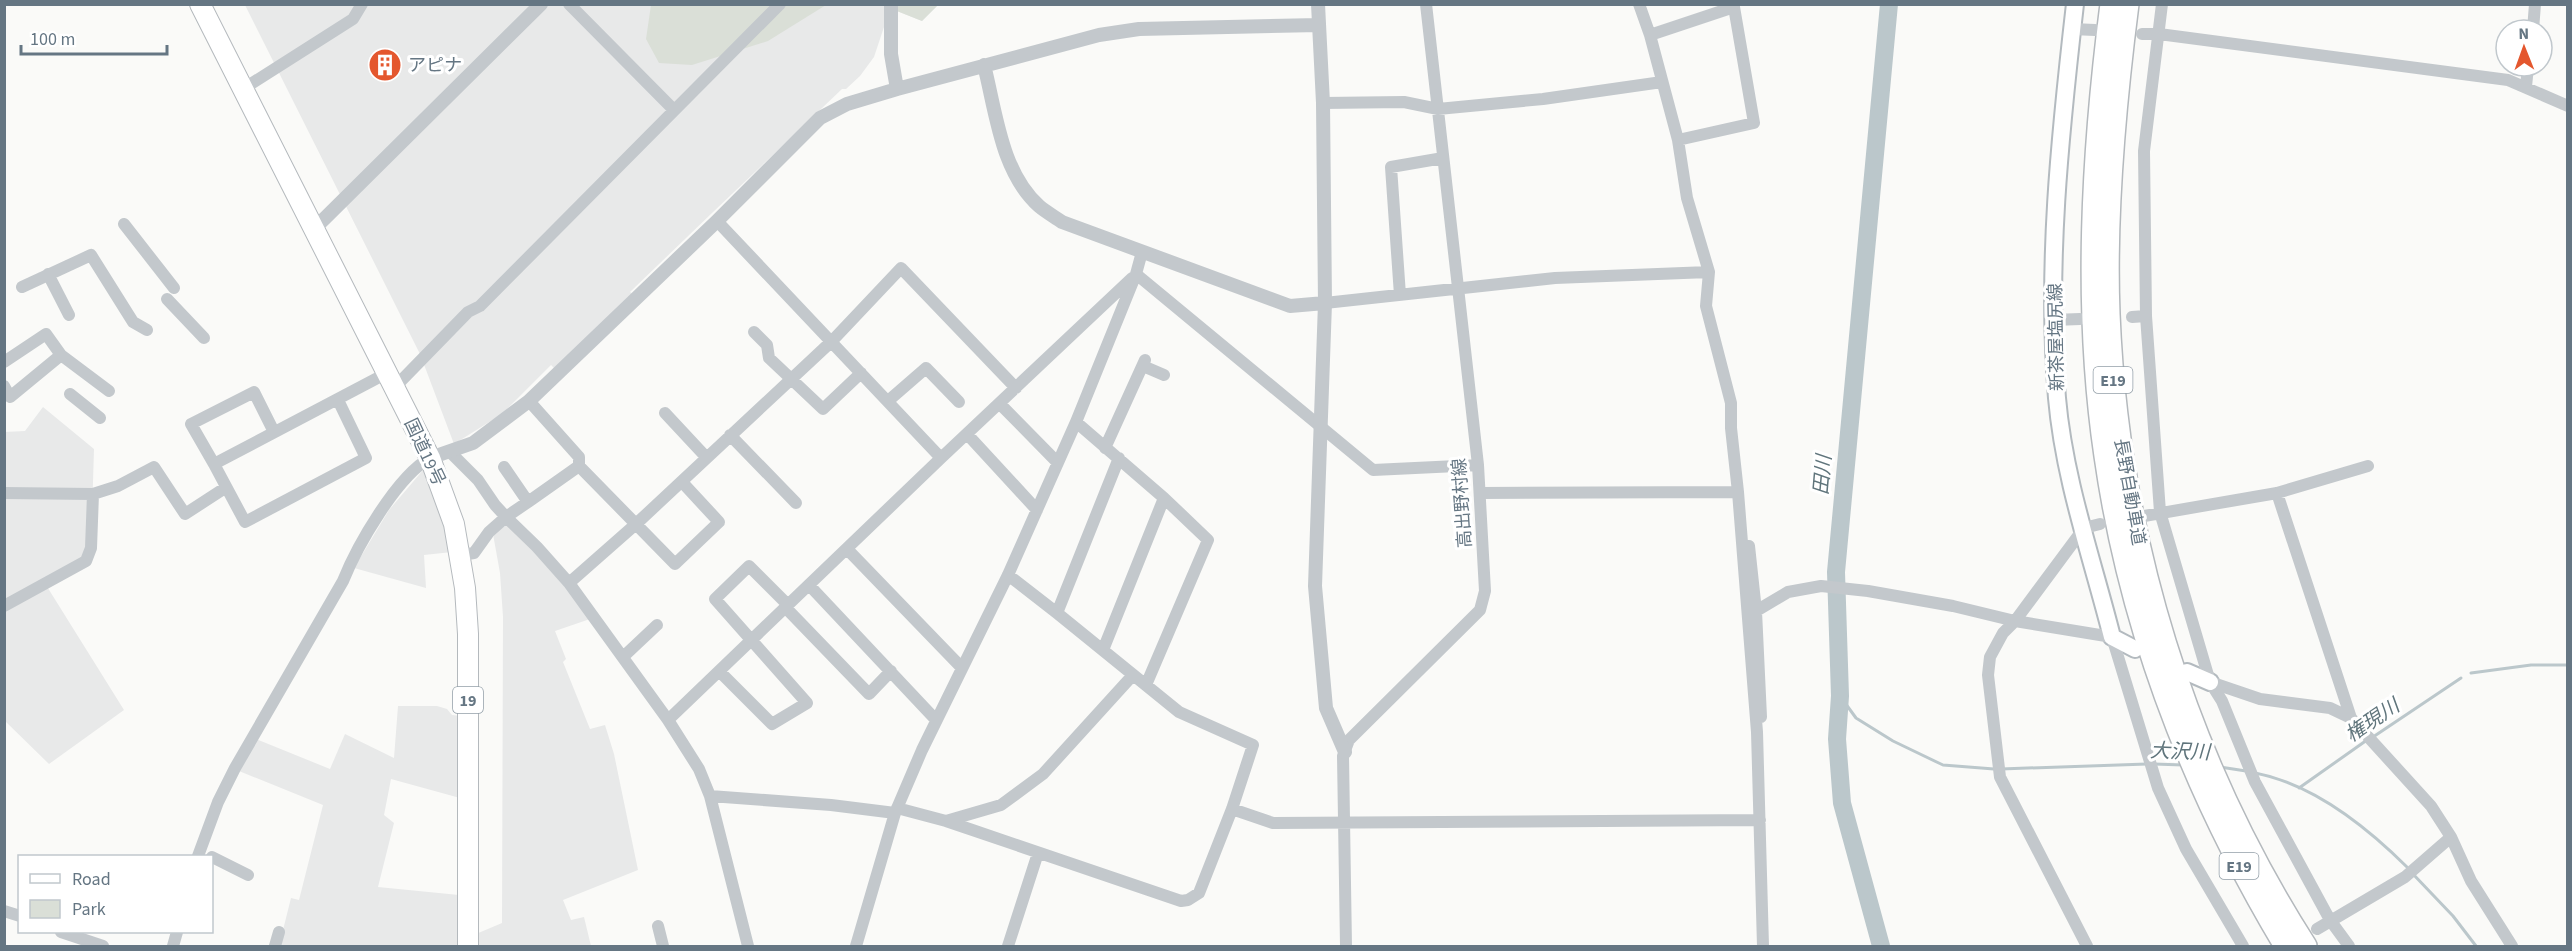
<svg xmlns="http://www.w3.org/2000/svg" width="2572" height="951" font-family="'Source Sans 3','Noto Sans JP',sans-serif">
  <rect width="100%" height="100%" fill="#fafaf8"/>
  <path fill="#e8e9e9" d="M245,5H938L922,21L884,6V27L874,57L860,76L846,89H842L712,213L630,292L633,294L554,368L551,365L502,414L454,444L420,354Z
    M43,407L94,449L91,548L86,561L46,585L124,710L49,764L5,721L4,432L25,431Z
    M424,469L446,524L452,552L424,555L426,588L354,568L389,510Z
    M508,524L556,573L590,619L555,631L566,659L563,662L590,729L605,725L614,754L638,870L563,900L571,920L584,917L591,946H477L476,934L502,923L503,617L500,573L493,534Z
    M398,706H437L447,709L452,715L461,716L460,798L391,779L384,815L394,823L378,887L459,895V946H279L291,898L299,900L323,805L239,771L256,739L330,769L345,734L394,758Z"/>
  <path fill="#dadfd7" d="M651,5H826L768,41L692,65L659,63L646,39Z
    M896,5H938L922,21L897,11Z"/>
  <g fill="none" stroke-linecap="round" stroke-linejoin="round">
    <path stroke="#bbc7cb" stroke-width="3" d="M2471,673L2531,665H2568
      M1840,696L1856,718L1893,741L1943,765L1994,769
      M2373,737L2461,678
      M2154,764L2183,765
      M2220,767L2246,771
      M2001,769L2147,764
      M2255,773C2314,784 2367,827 2408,868
      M2299,788L2367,740
      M2412,873L2453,916L2476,946"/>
    <path stroke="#bbc7cb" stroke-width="18" d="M1881,946L1842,803L1837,739L1840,696L1836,572L1889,4"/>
    <g stroke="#b3babf" stroke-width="20">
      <path id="secondary" d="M2075,4C2060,135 2046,267 2057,398C2064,479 2092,558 2112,637L2135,649
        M2187,672L2210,682"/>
    </g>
    <g stroke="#b4b9bd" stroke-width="22">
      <path id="trunk" d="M200,4L430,458L454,524L465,588L468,634V946"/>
    </g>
    <g stroke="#b4b9bd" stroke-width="24">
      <path id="motorway" d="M2111,4C2092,153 2083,307 2105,456C2130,631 2195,796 2285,946
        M2128,4C2115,105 2105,213 2109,314C2118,538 2185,757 2306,946"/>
    </g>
    <path stroke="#c3c8cc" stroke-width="12" d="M569,4L674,110
      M1639,4L1650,35L1678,140L1687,198L1709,272L1706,306L1731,403V428L1738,492L1757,732L1763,946
      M2162,4L2144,151L2146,316L2160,512L2210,682L2222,701L2255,782L2330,920L2349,946
      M2072,29L2095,30
      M2533,30L2535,4
      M2142,34H2159L2508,80L2568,106
      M1650,35L1734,7L1754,123L1678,140
      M2526,87L2528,66
      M243,89L353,19L362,4
      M1323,103L1404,102L1438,109L1543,99L1662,82
      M717,221L941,458
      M124,224L174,288
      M48,274L69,315
      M1136,274L1373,470L1478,465
      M22,287L91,255L133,322L147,330
      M1400,295L1391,167L1443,158
      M167,299L204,338
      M1325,303L1555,278L1709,272
      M2132,317L2146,316
      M2054,320L2080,319
      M754,332L767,345L769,358L823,409L861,373
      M4,362L46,334L61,355L109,391
      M1143,366L1164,375
      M4,386L10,397L61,355
      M394,388L468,312L480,306L780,4
      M70,394L100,418
      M338,400L366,458L245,522L214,464L387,373
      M529,401L579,457V466L675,564L719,522L682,482
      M888,401L926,368L959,402
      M1000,404L1058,463
      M665,413L706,457
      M1076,422L1164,498L1208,540L1146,685
      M967,434L1037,510
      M730,435L796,503
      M1105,448L1145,360
      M450,452L478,480L495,505L506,517L528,502L504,467
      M214,464L191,424L254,392L274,432
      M4,493L93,494L118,486L154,467L185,514L225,488
      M1480,493L1738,492
      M2277,493L2351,718L2431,806L2451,837L2471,881L2512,946
      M528,502L579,466
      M2144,516L2277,493L2368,466
      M1749,546L1756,611L1761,717
      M847,549L962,668
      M461,555L474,553L489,532L506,517L537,547L569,583L668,720L699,769L710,796L748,946
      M569,583L636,524L832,341L901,268L1016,388
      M809,585L936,720
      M4,606L86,561L91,548L93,494
      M785,607L869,694L891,671
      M1756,611L1788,592L1821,586L1868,591L1953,606L2015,621L2112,637L2158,788L2186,849L2243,946
      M1057,613L1119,458
      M1103,650L1164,498
      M623,657L657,625
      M719,671L772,724L807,703L715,599L749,566L788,605
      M2210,682L2260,699L2330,708L2351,718
      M668,720L941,458L1132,278
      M710,796L831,805L895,813
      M897,808L946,821L1181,901L1188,900L1199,893L1232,809L1253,745L1179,712L1057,613L1008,575
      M1232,809L1273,823L1760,820
      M946,821L1001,805L1043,774L1133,675
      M198,856L218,802L235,768L343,581C357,546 397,476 430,458
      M212,857L248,875
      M4,911L20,916
      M658,926L663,946
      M2317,929L2405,877L2451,837
      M61,932L103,946
      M173,946L177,932
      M275,946L279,932
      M856,946L895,813L922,750L1008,575L1076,422L1136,274L1142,252
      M1008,946L1038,853
      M1346,946L1343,756L1349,740L1480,610L1485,591L1478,465L1426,4
      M2087,946L2000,777L1988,675L1990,657L2003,633L2015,621L2084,528L2100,524"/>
    <path stroke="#c3c8cc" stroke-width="14" d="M1318,4L1323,103L1325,303L1315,586L1326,708L1345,752
      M984,65C996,112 1001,172 1039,206C1046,212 1055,217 1062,222L1290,306L1325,303
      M897,89L1099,35L1139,29L1319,25
      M314,229L541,4
      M430,458L473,443L529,401L717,221L820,118L847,104L897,89L891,54V4"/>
    <use href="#secondary" stroke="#fff" stroke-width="16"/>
    <use href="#trunk" stroke="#fff" stroke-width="20"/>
    <use href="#motorway" stroke="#fff" stroke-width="21"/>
  </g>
  <defs>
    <g id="building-disc" transform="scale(1.725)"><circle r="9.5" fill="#e4572e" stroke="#fff"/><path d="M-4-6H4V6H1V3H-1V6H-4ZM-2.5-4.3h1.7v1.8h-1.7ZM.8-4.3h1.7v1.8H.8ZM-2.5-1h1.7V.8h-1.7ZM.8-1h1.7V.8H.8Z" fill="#fff"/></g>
  </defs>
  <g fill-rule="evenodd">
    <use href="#building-disc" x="385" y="65"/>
  </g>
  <g text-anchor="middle" stroke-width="6" stroke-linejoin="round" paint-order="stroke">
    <g fill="#fff" stroke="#939fa8" stroke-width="1.5">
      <rect x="2093.5" y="367" width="39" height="26" rx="4.5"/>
      <rect x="453" y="687" width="30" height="26" rx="4.5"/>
      <rect x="2219.5" y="853" width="39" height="26" rx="4.5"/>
    </g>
    <g font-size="16" font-weight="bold" fill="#657683">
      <text x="2113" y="386">E19</text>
      <text x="468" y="706">19</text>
      <text x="2239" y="872">E19</text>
    </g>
    <g font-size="18" fill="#657683" stroke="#fff" text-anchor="start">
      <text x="408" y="71">アピナ</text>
    </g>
    <g font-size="18" fill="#657683" stroke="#fff">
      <text transform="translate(2056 337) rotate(-91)" y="6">新茶屋塩尻線</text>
      <text transform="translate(425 452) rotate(65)" y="6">国道19号</text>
      <text transform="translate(2130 492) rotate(80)" y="6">長野自動車道</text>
      <text transform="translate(1462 503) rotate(-94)" y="6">高出野村線</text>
    </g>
    <g font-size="20" font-style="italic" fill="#60757c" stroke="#fff">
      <text transform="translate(1822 475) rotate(-85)" y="7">田川</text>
      <text transform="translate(2372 720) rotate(-34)" y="7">権現川</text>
      <text transform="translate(2180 751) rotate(2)" y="7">大沢川</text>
    </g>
  </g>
  <rect width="2572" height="951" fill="none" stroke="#657683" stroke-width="12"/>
  <rect x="18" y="855" width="195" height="78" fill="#ffffff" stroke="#c1c8cd" stroke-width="1.5"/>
  <rect x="30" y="874" width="30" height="9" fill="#ffffff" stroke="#c1c8cd" stroke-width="1.5"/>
  <text x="72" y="885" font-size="18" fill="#657683">Road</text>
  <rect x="30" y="900" width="30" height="18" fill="#dadfd7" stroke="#c1c8cd" stroke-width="1.5"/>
  <text x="72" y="915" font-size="18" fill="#657683">Park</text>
  <g transform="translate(2524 48) rotate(359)"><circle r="28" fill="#ffffff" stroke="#c1c8cd" stroke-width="1.5"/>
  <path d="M0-4.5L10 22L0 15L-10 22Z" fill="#e4572e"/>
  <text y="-9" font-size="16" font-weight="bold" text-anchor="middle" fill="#657683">N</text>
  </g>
  <path d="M21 45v9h146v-9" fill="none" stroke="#657683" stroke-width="3"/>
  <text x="30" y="45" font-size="18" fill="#657683" stroke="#ffffff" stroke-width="4.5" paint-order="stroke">100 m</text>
</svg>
